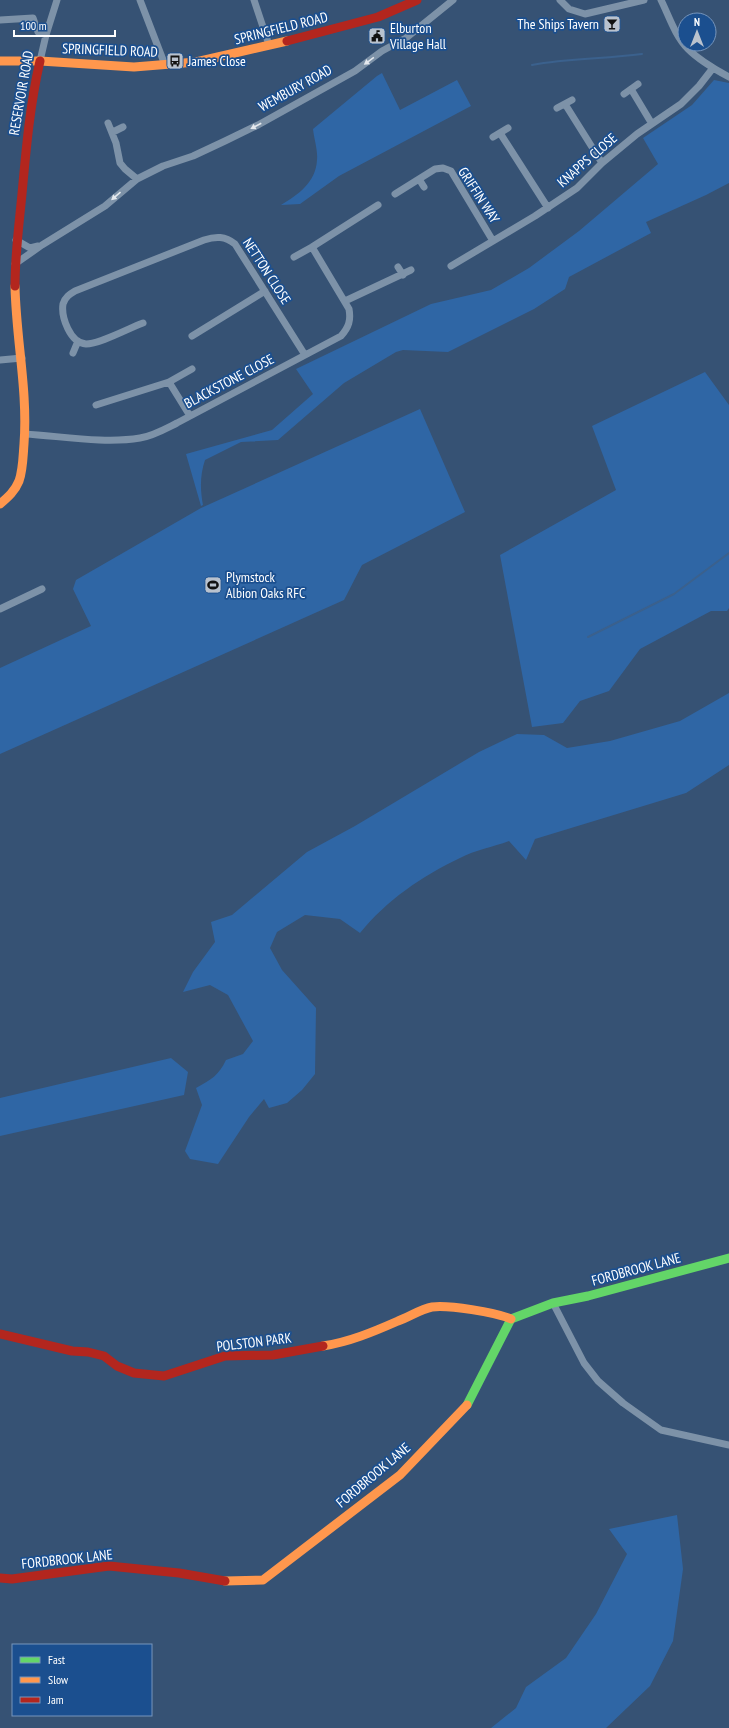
<svg xmlns="http://www.w3.org/2000/svg" width="729" height="1728" font-family="'PT Sans Narrow',sans-serif">
  <rect width="100%" height="100%" fill="#365274"/>
  <path fill="#2f66a5" d="M382,73L400,110L457,80L471,106L339,176L300,204L281,205C298,195 316,182 317,160C318,150 314,139 313,129L377,76Z
    M714,80L729,83V183L706,195L646,222L651,233L569,277L565,289L534,309L448,352L403,350L396,352L344,383L278,440L241,442L205,460C200,475 200,489 203,505L201,506L186,454L272,430L313,394L296,369L431,304L491,290L529,268L579,231L658,164L643,138L692,105Z
    M705,372L729,405V608L727,611H711L640,649L609,691L580,701L563,723L532,727L500,555L616,490L592,426Z
    M420,409L465,512L362,565L344,600L0,754V668L91,626L73,589L76,580L201,508Z
    M729,693V765L686,793L535,839L526,860L509,841C493,847 475,850 460,858C422,876 387,900 360,933L340,919L305,915L277,932L270,948L282,970L316,1008L315,1074L302,1090L287,1103L269,1108L264,1099L249,1117L218,1164L190,1159L185,1151L202,1105L196,1088C211,1080 219,1075 226,1060L243,1054L253,1041L228,995L210,985L183,992L193,972L215,942L211,922L232,915L307,852L355,826L479,752L517,734L544,735L567,748L610,741L680,721Z
    M171,1058L188,1072L184,1095L0,1136V1098Z
    M677,1515L683,1569L673,1641L650,1686L606,1728H491L516,1708L526,1687L566,1658L596,1614L627,1554L609,1529Z"/>
  <g fill="none" stroke-linecap="round" stroke-linejoin="round">
    <path stroke="#3b618d" stroke-width="2" d="M532,65C568,58 605,59 642,54
      M588,637L674,594L729,553"/>
    <path stroke="#7d92a8" stroke-width="7" d="M140,0L165,65
      M254,0L269,45
      M560,0L569,9L585,14L644,0
      M661,0C669,16 675,36 688,49C698,59 716,70 729,77
      M0,20L33,18L38,32L46,35
      M40,61L46,35L57,0
      M631,89L652,124
      M624,94L638,84
      M565,104L602,163
      M557,108L572,100
      M108,123L116,143L120,163L125,169L137,179
      M113,132L123,127
      M500,133L548,208
      M493,137L508,128
      M419,179L424,187
      M395,194L435,169L443,168L451,171L493,241
      M16,240L30,248L38,246
      M294,257L312,247L378,205
      M15,264L42,245L105,206L137,179L163,166L193,156L225,141L258,125L355,71L382,51L406,38L453,0
      M451,266L535,216L577,188L602,163L637,134L681,104L699,86L713,68
      M398,267L403,275
      M345,301L411,270
      M143,323C129,328 100,344 86,344C70,343 61,317 63,304C65,297 70,294 75,291L204,240C216,236 225,236 235,244L305,355
      M192,336L265,291
      M73,353L78,341
      M0,360L22,358
      M169,382L190,416
      M96,405L169,382L192,369
      M25,434C60,436 105,444 140,438C153,436 165,429 177,423L341,336C349,327 351,320 349,309L312,247
      M0,609L42,589
      M553,1303L584,1363L598,1381L623,1403L661,1430L729,1445"/>
    <path stroke="#63d668" stroke-width="9" d="M467,1405L511,1319L553,1303L588,1296L729,1258"/>
    <path stroke="#ff974d" stroke-width="9" d="M0,61H40L134,67L196,62L287,41
      M0,504C8,497 15,491 19,481C23,470 23,456 24,444C28,391 16,339 15,286
      M323,1346C349,1342 373,1332 398,1321C409,1317 421,1309 432,1307C449,1305 495,1312 511,1319
      M225,1581L263,1580L400,1475L467,1405"/>
    <path stroke="#b3261e" stroke-width="9" d="M287,41L378,17L417,0
      M15,286C15,255 19,225 22,194C26,150 30,104 40,61
      M0,1334L72,1351L88,1352L104,1356L117,1366L134,1373L164,1376L225,1356L273,1355L323,1346
      M0,1578L12,1579L109,1566L179,1573L225,1581"/>
  </g>
  <defs><path id="oneway-solid" d="M-6-.8H1V-3.2L6.5 0L1 3.2V.8H-6Z"/></defs>
  <g fill="#e5e9ee">
    <use href="#oneway-solid" transform="translate(369 61) rotate(144)"/>
    <use href="#oneway-solid" transform="translate(256 126) rotate(152)"/>
    <use href="#oneway-solid" transform="translate(116 196) rotate(139)"/>
  </g>
  <defs>
    <g id="bar-square" transform="scale(0.9)"><rect x="-9" y="-9" width="18" height="18" rx="4" fill="#b9c2ce" stroke="#1b4f8f"/><path d="M-6-5H6L.8 .8V4.5H3.5V6h-7V4.5H-.8V.8Z" fill="#111"/></g>
    <g id="civic-square" transform="scale(0.9)"><rect x="-9" y="-9" width="18" height="18" rx="4" fill="#b9c2ce" stroke="#1b4f8f"/><path d="M-.6-6.5H3V-4.5H.6V-3L4-1V1h2V6H-6V1h2V-1L-.6-3ZM-1.2 2.5V6h2.4V2.5Z" fill="#111"/></g>
    <g id="bus-square" transform="scale(0.9)"><rect x="-9" y="-9" width="18" height="18" rx="4" fill="#b9c2ce" stroke="#1b4f8f"/><path d="M-5-6H5V4H4V6H2V4H-2V6H-4V4H-5ZM-3.5-4V0h7V-4ZM-3.5 1.2v1.5H-2V1.2ZM2 1.2v1.5H3.5V1.2Z" fill="#111"/></g>
    <g id="stadium-square" transform="scale(0.9)"><rect x="-9" y="-9" width="18" height="18" rx="4" fill="#b9c2ce" stroke="#1b4f8f"/><path d="M0-5a6.5 5 0 1 0 0 10a6.5 5 0 1 0 0-10ZM-3.5-1.8h7v3.6h-7Z" fill="#111"/></g>
  </defs>
  <g fill-rule="evenodd">
    <use href="#bar-square" x="612" y="24"/>
    <use href="#civic-square" x="377" y="36"/>
    <use href="#bus-square" x="175" y="61"/>
    <use href="#stadium-square" x="213" y="585"/>
  </g>
  <g text-anchor="middle" stroke-width="3.5" stroke-linejoin="round" paint-order="stroke">
    <g font-size="14" fill="#fff" stroke="#1b4f8f" text-anchor="start">
      <text x="599" y="29" text-anchor="end">The Ships Tavern</text>
      <text x="390" y="33">Elburton<tspan x="390" dy="16">Village Hall</tspan></text>
      <text x="188" y="66">James Close</text>
      <text x="226" y="582">Plymstock<tspan x="226" dy="16">Albion Oaks RFC</tspan></text>
    </g>
    <g font-size="14" fill="#fff" stroke="#1b4f8f">
      <text transform="translate(281 28) rotate(-14)" y="5">SPRINGFIELD ROAD</text>
      <text transform="translate(110 50) rotate(2)" y="5">SPRINGFIELD ROAD</text>
      <text transform="translate(295 88) rotate(-29)" y="5">WEMBURY ROAD</text>
      <text transform="translate(21 93) rotate(-80)" y="5">RESERVOIR ROAD</text>
      <text transform="translate(587 160) rotate(-41)" y="5">KNAPPS CLOSE</text>
      <text transform="translate(479 195) rotate(57)" y="5">GRIFFIN WAY</text>
      <text transform="translate(267 271) rotate(57)" y="5">NETTON CLOSE</text>
      <text transform="translate(229 381) rotate(-28)" y="5">BLACKSTONE CLOSE</text>
      <text transform="translate(636 1269) rotate(-15)" y="5">FORDBROOK LANE</text>
      <text transform="translate(254 1342) rotate(-7)" y="5">POLSTON PARK</text>
      <text transform="translate(373 1475) rotate(-40)" y="5">FORDBROOK LANE</text>
      <text transform="translate(67 1559) rotate(-6)" y="5">FORDBROOK LANE</text>
    </g>
  </g>
  <rect x="12" y="1644" width="140" height="72" fill="#1b4f8f" stroke="#7695bc"/>
  <rect x="20" y="1657" width="20" height="6" fill="#63d668" stroke="#7695bc"/>
  <text x="48" y="1664" font-size="12" fill="#ffffff">Fast</text>
  <rect x="20" y="1677" width="20" height="6" fill="#ff974d" stroke="#7695bc"/>
  <text x="48" y="1684" font-size="12" fill="#ffffff">Slow</text>
  <rect x="20" y="1697" width="20" height="6" fill="#b3261e" stroke="#7695bc"/>
  <text x="48" y="1704" font-size="12" fill="#ffffff">Jam</text>
  <g transform="translate(697 32)"><circle r="19" fill="#1b4f8f" stroke="#7695bc"/>
  <path d="M0-3L7 15L0 10L-7 15Z" fill="#b9c2ce"/>
  <text y="-6" font-size="11" font-weight="bold" text-anchor="middle" fill="#ffffff">N</text>
  </g>
  <path d="M14 30v6h101v-6" fill="none" stroke="#ffffff" stroke-width="2"/>
  <text x="20" y="30" font-size="12" fill="#ffffff" stroke="#1b4f8f" stroke-width="3" paint-order="stroke">100 m</text>
</svg>
